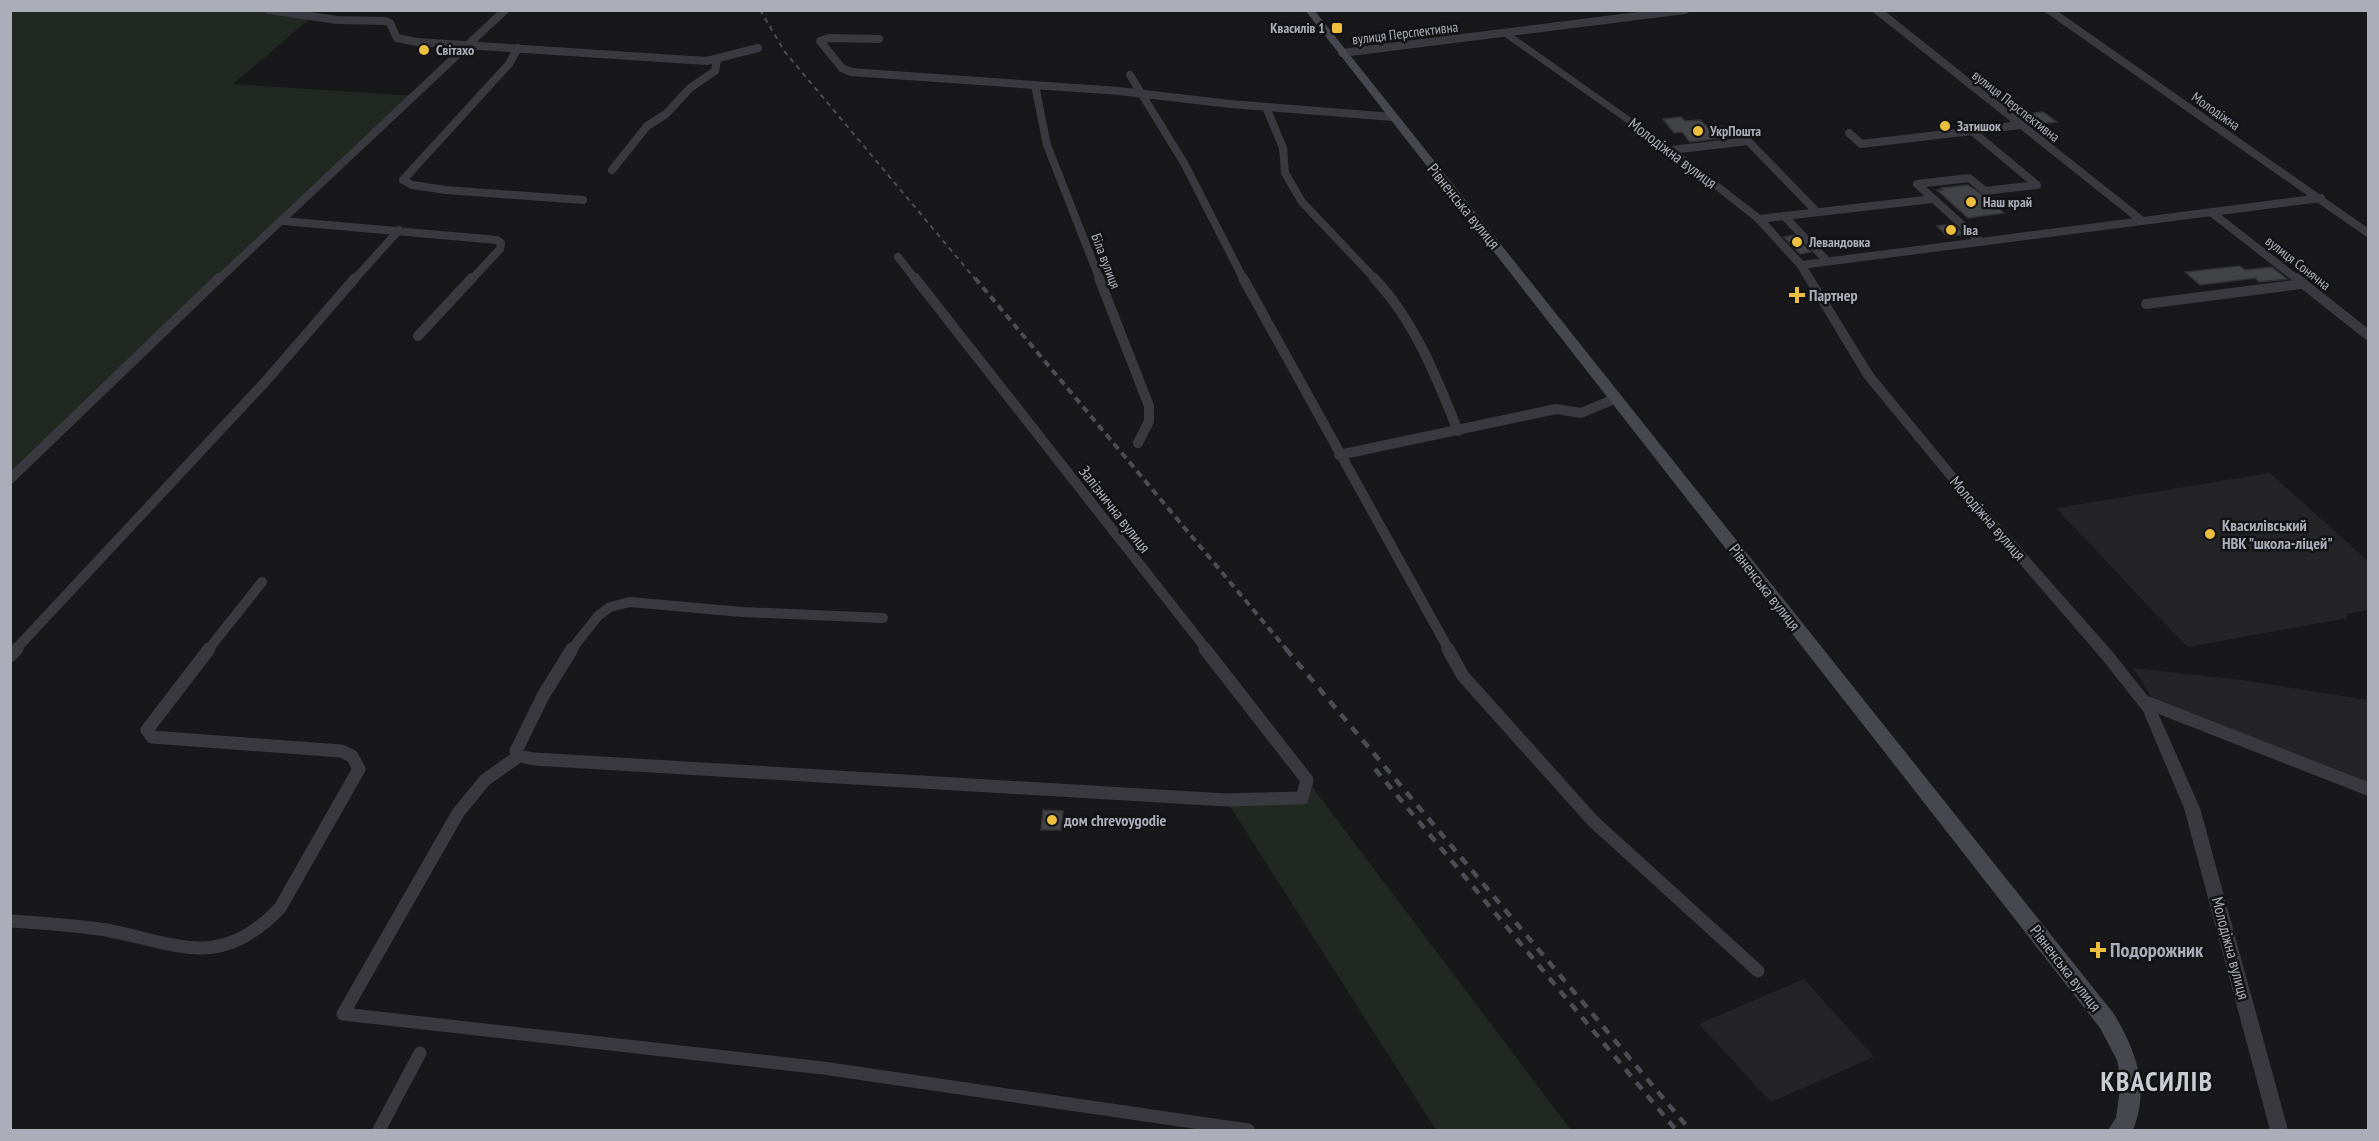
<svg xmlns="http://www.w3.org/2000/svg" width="2379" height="1141" font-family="'PT Sans Narrow',sans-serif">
  <rect width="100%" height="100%" fill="#18181a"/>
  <path fill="#242427" d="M2270,473L2368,561V610L2346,614L2348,618L2187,647L2056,508Z
    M2133,668L2241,680L2368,700V789L2158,707Z
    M1804,979L1874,1057L1771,1102L1699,1024Z"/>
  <path fill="#202821" d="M269,10L312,17L233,84L416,96L11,479V11Z
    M1307,780L1571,1130H1436L1226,800L1302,798Z"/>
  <path fill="#424347" stroke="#323236" stroke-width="1.5" d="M2043,112L2057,122L2037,124L2024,114Z
    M1681,117L1685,121L1700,120L1708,127L1722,126L1732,137L1690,142L1682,132L1674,133L1663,119Z
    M1968,185L1986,197L2004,213L1968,218L1937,190H1943L1941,188Z
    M1952,224L1964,234L1948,237L1937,226Z
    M1794,235L1811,252L1800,254L1784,237Z
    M2240,266L2245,270L2272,267L2287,279L2259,282L2255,278L2200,285L2185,272Z
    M1043,810L1063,811L1061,830H1041Z"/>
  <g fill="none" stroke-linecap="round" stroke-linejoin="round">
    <path stroke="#39393f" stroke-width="8" d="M269,10L337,20L386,21L390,23L397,38L417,42L707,61L758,48
      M1877,10L2141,220
      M2049,10L2368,233
      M879,39L829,38L820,41L842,68L851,72L1119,91L1230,104L1393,117
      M518,48L509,64L403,180L412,185L446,190L583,200
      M1342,53L1685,10
      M1130,75L1184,163L1244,280
      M1035,85L1047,145L1100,280
      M1266,107L1283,148L1285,173L1302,202L1376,280
      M1849,133L1861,144L1972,131
      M1671,150L1748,141L1817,212
      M612,170L647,126L666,114L690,88L715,71L717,60
      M2211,212L2298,280
      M1784,216L1827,261
      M1759,219L1933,199
      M283,221L497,240L501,243L500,249L471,280
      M1980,241L1917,184L1969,178L1985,191L2037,185L1972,131L2020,125
      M898,257L916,280
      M1801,265L2321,198
      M218,280L505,10
      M354,280L399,230"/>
    <path stroke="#39393f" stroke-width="10" d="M915,278L1207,650
      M1099,278L1149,406V421L1138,443
      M1243,278L1449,650
      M1374,278C1414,320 1437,378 1458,431
      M2296,278L2368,335
      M2146,304L2301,284
      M418,336L472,278
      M1339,455L1556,409L1581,413L1617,398
      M10,479L219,278
      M15,650L265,382L355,278
      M208,650L262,582
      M571,650L598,616L610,607L630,602L742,612L883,618"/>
    <path stroke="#39393f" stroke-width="13" d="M572,649L543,696L516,751L519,756L534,759L1226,800L1302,798L1307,780L1205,649
      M1448,649L1463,676L1593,821L1758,971
      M10,656L17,649
      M2143,701L2368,789
      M519,756L485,780L458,813L343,1014L823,1068L1248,1130
      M10,921C42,923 74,925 106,930C179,944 220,971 280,908L359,769L352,756L341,751L152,737L147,730L209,649
      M379,1130L420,1053"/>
    <path fill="#39393f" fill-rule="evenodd" d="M1502,31H1508L1674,148L1763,217L1805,263L1873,373L1966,486L2111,650L2154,704L2200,808L2288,1130H2270L2184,808L2143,711L2101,658L1958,492L1864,378L1797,267L1755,221L1668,152L1502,35Z"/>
    <path fill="#47484f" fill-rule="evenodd" d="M1305,10H1314L2114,1014C2136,1051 2150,1088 2133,1130H2108L2116,1118L2121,1081L2117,1060L2100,1028Z"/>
    <path stroke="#4c4d54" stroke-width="2" stroke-dasharray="5 4.5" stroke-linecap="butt" d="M760,10L785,52L976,280"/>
    <path stroke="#4c4d54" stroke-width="4" stroke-dasharray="7 5" stroke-linecap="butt" d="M975,278L1287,650"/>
    <path stroke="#4c4d54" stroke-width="4.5" stroke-dasharray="9 8" stroke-linecap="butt" d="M1286,649L1690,1130
      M1375,769L1676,1130"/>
  </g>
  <g fill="#edbf3c" stroke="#131315" stroke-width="2">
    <rect x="1331" y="22" width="12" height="12" rx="3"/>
    <circle cx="424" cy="50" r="6"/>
    <circle cx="1945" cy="126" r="6"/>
    <circle cx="1698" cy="131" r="6"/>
    <circle cx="1971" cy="202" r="6"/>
    <circle cx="1951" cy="230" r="6"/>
    <circle cx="1797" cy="242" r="6"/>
    <path d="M1794 286h6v6h6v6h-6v6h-6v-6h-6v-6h6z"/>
    <circle cx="2210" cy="534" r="6"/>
    <circle cx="1052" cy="820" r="6"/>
    <path d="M2095 941h6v6h6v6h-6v6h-6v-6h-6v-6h6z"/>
  </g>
  <g text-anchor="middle" stroke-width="5" stroke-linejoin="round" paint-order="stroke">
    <g font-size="14" font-weight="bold" fill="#abaeb9" stroke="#131315" text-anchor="start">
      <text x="1325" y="33" text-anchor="end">Квасилів 1</text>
      <text x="436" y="55">Світахо</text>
      <text x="1957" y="131">Затишок</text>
      <text x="1710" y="136">УкрПошта</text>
      <text x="1983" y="207">Наш край</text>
      <text x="1963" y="235">Іва</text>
      <text x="1809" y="247">Левандовка</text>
    </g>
    <g font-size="14" fill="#abaeb9" stroke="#131315">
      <text transform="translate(1405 33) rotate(-7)" y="5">вулиця Перспективна</text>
      <text transform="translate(2016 106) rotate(38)" y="5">вулиця Перспективна</text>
      <text transform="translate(2216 111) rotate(35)" y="5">Молодіжна</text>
      <text transform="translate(1106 261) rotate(69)" y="5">Біла вулиця</text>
      <text transform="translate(2298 263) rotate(38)" y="5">вулиця Сонячна</text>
    </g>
    <g font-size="16" fill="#abaeb9" stroke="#131315">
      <text transform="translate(1673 153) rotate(37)" y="6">Молодіжна вулиця</text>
      <text transform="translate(1464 206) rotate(51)" y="6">Рівненська вулиця</text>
      <text transform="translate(1115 509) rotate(52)" y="6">Залізнична вулиця</text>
      <text transform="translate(1988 518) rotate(49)" y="6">Молодіжна вулиця</text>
      <text transform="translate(1765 587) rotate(52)" y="6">Рівненська вулиця</text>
      <text transform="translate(2231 948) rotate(75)" y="6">Молодіжна вулиця</text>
      <text transform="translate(2066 968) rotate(52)" y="6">Рівненська вулиця</text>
    </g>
    <g font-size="16" font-weight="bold" fill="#abaeb9" stroke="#131315" text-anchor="start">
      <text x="1809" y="301">Партнер</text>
      <text x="2222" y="531">Квасилівський<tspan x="2222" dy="18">НВК "школа-ліцей"</tspan></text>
      <text x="1064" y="826">дом chrevoygodie</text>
    </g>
    <g font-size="20" font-weight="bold" fill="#abaeb9" stroke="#131315" text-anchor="start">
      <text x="2110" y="957">Подорожник</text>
    </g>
    <g font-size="27" font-weight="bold" letter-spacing="1.5" fill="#cbcdd5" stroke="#131315">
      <text x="2157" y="1091">КВАСИЛІВ</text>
    </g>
  </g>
  <rect width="2379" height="1141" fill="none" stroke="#abaeb9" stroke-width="24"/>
</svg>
